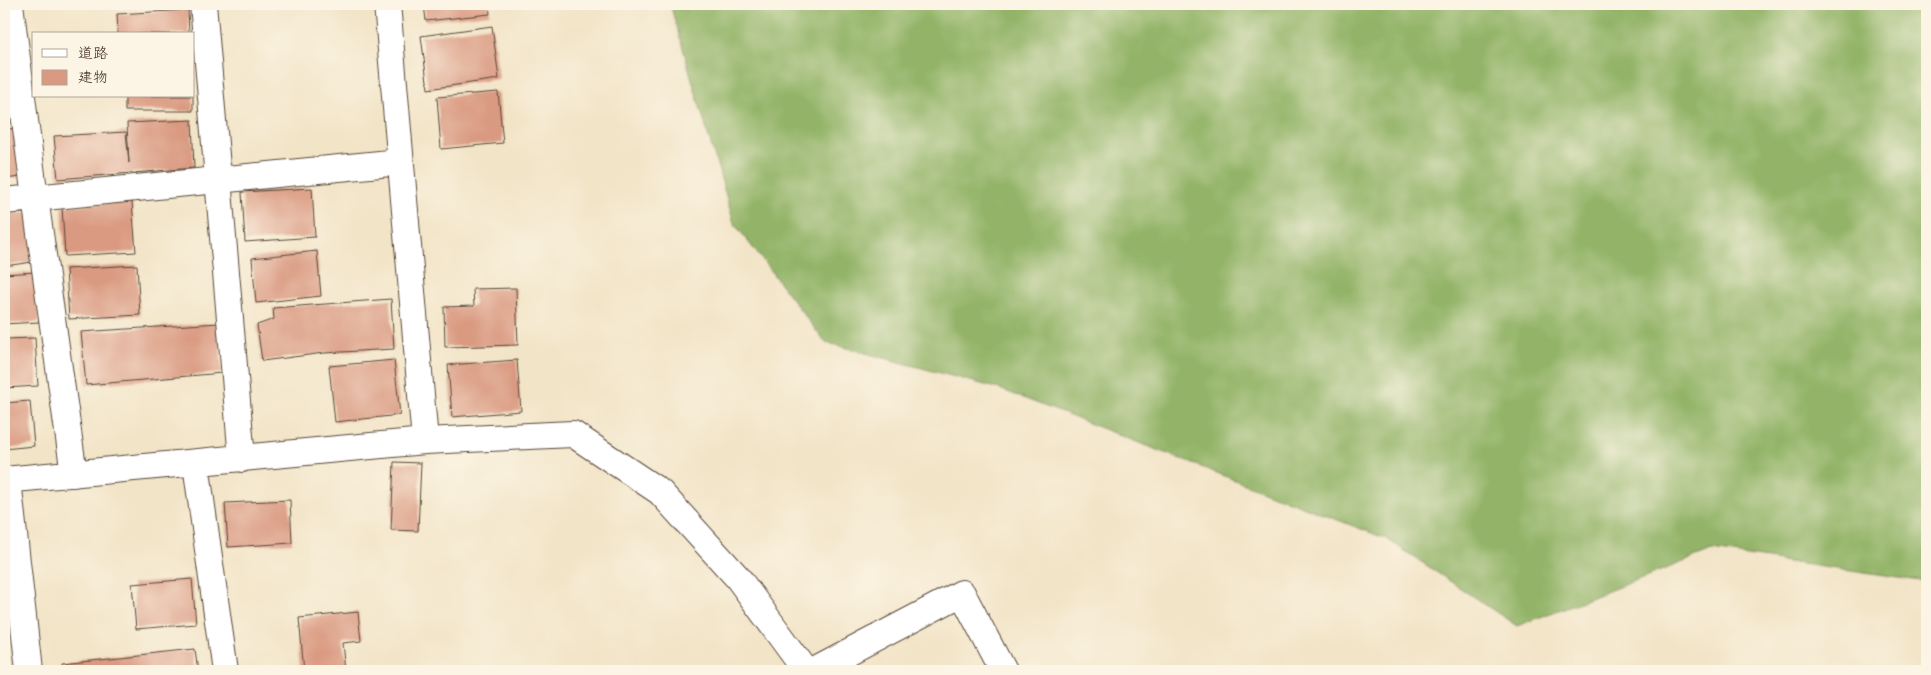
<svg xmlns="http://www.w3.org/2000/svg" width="1931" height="675" font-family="Pangolin,'Klee One',sans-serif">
  <rect width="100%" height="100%" fill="#fcf5e5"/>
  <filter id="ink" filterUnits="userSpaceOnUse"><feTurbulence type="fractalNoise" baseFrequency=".02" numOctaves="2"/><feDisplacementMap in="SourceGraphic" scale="10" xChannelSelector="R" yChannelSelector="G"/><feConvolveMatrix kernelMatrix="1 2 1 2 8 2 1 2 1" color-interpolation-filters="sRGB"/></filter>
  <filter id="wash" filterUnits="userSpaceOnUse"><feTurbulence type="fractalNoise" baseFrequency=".0096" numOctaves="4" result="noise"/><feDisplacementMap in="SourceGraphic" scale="20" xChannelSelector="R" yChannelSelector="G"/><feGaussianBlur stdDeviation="1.12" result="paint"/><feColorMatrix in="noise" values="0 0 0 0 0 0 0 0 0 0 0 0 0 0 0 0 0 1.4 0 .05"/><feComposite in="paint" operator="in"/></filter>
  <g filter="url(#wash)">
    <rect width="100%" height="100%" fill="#f2e4c7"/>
    <path fill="#93b467" stroke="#676f42" d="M670,4H1927V582L1712,551L1517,626L1387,539L1000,389L825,342L734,223Z"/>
    <g id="blocks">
      <path fill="#da9a81" d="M424,4H489L490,14L426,21Z
        M188,10L189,34H118L117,14Z
        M492,26L499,79L428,89L421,36Z
        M4,57L18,103L4,105Z
        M498,92L503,143L441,149L437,97Z
        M125,96H193V111H125Z
        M192,120L194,168L58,179L54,136L126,132L129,163L127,123Z
        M15,128L21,177L4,179V130Z
        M312,188L315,237L245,242L242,192Z
        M132,202L136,252L65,256L62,206Z
        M4,213H30L33,262L4,266Z
        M317,251L321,296L256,303L252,258Z
        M137,265L140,315L69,319L66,269Z
        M36,272L39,322L4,324V274Z
        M516,288L518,345L445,347L444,307L474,306L473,289Z
        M391,299L394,349L324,353L262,361L257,325L274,319L273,308Z
        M219,323L222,373L86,385L81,332Z
        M35,338L38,386L4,388V339Z
        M394,360L400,415L335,422L329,366Z
        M517,360L521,411L452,417L448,365Z
        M30,401L34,446L4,449V403Z
        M394,462L421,463L418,531L391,530Z
        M290,500L292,543L228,547L225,503Z
        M192,579L196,624L136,629L132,584Z
        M358,612L361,641L343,643L346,671H304L299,618Z
        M195,649L198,671H63L62,663Z"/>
    </g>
  </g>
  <g filter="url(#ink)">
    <use href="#blocks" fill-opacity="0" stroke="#564637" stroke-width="1"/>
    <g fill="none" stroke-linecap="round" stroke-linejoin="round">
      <g stroke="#564637" stroke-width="28">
        <path id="minor" d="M10,4L35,198L74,474
          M203,4L242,459
          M387,4L425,441
          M4,201L400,162
          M196,464L225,671
          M4,480L425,441L573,434L660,492L738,578L806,671
          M8,480L29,671
          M814,671L962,593L1003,671"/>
      </g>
      <use href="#minor" stroke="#fff" stroke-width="26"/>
    </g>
  </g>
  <rect width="1931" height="675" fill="none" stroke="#fcf5e5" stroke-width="20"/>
  <rect x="32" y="32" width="162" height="65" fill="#fcf5e5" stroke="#afa495"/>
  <rect x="42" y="49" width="25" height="8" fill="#ffffff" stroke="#afa495"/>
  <text x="78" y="58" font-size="15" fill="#3b2a1e">道路</text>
  <rect x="42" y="70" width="25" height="15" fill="#da9a81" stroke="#afa495"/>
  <text x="78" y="82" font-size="15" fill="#3b2a1e">建物</text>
</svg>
